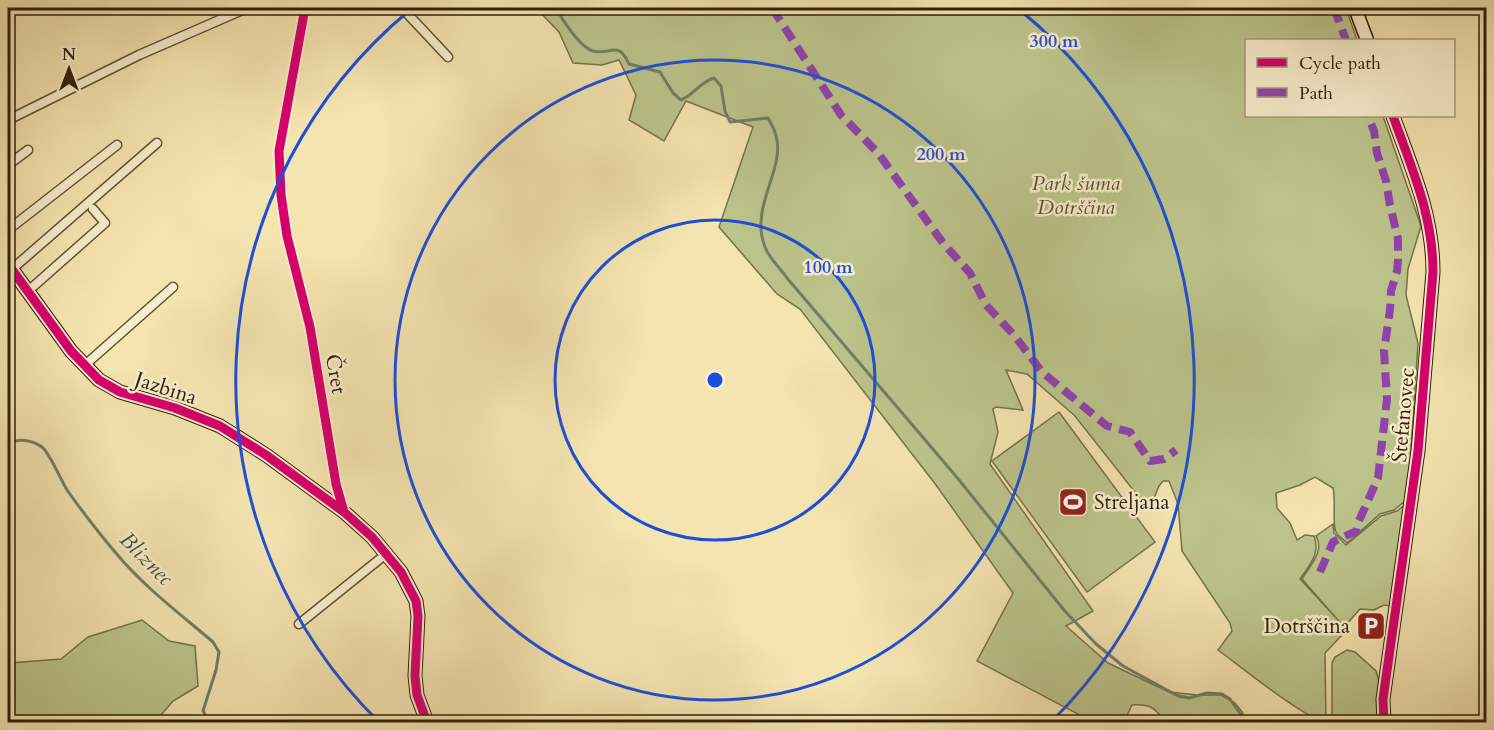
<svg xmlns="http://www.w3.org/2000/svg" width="1494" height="730" font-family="Cardo,serif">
  <rect width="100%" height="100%" fill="#f4e4b0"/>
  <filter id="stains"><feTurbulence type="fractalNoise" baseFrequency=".00333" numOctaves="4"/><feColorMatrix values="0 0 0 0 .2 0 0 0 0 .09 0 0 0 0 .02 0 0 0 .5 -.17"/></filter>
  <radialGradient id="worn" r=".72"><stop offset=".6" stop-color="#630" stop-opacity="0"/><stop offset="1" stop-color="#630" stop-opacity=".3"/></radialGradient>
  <path fill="#bcc48b" stroke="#76724a" stroke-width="1.5" d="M536,8H1346L1357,40H1246V116H1383L1421,226L1408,269L1406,295L1418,343L1410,464L1405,501L1394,510L1380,514L1347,543C1344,540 1338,536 1336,532C1332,525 1336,499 1333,488L1315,477L1300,485L1276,493L1277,508L1290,523L1297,540L1305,535L1314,536C1321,554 1309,565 1300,579L1337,619L1343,634L1325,653L1326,722C1309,722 1236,663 1218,650L1232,631L1230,623L1182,551L1178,504L1169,481H1163L1159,486L1149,510L1075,416L1027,374L1006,370L1023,410L996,407L993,409L998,432L990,464L1093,611L1066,626L1108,663L1169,692L1198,695H1221L1235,703L1243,713L1231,722H1164C1156,707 1149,704 1132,705L1125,720L1122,722H1093L977,661L1013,593L936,485L800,309L777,294L719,227L753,127L686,101L664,141L629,120L636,95L619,60L602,65L573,63L559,32Z
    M1059,412L1155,542L1087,592L992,461Z
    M1410,501L1390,606L1384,605L1374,610L1360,609L1344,627L1302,579C1310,566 1325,551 1316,536L1333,524L1334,533L1346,545L1381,516L1397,511Z
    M142,620L169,641L195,646L198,686L173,701L155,722H8V714L12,697L10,663L61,659L88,637Z
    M1347,650L1355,652L1376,671L1379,681L1377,722H1332V663L1335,657Z"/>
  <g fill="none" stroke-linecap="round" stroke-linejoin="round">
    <path stroke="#707f67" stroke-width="3" d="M557,8C561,19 581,48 593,51C612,55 618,40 629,64L660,72L673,93L681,100C694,95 700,82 714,78L721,86L725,111L730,122L768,118C771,124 775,130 776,136C786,168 749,207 765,247C769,258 780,268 787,278L955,475L1064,610L1096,644L1123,666L1178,696L1189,698L1207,693L1222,694L1230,699L1246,722
      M8,443C18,438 32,440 42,447C49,452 61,480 67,490C82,511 98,532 115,552C143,586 179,613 213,642L219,652L216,670L203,711L209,722"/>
    <g stroke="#605132" stroke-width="11">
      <path id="street" d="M305,8L279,151L281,195L287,236L310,327L336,484L343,511
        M402,8L448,57
        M8,10L15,8
        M8,120L139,55L247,8
        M8,165L28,150
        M8,230L117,145
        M11,270L157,143
        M27,292L105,223L93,209
        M85,365L173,287
        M299,624L386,554"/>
    </g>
    <g stroke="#2f2008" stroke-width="15">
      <path id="secondary" d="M1355,8L1367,40
        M8,264L71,351L99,380L120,392L175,408L220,426L266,455L344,512L372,537L401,572L416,601L418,616L415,676L417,695L427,722
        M1384,722L1383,699L1418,451L1433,272C1433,215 1412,169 1393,116"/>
    </g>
    <use href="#street" stroke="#f8edcc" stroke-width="8"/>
    <use href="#secondary" stroke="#f8edcc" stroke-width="12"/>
    <path stroke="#8e44ad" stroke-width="8" stroke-dasharray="15 8" stroke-linecap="butt" d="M772,8L841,115L878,153L943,243L970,273L986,305L1014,335L1042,372L1107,426L1130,432L1150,461L1164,459L1176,450
      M1334,8L1346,40
      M1320,572L1333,542L1356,531L1358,523L1378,478L1387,399L1384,351L1390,310L1391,291L1397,271L1398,260V239L1390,205L1386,181L1377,153L1374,131L1368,116"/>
    <g stroke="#f8edcc" stroke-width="13">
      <path id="cycleway" d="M305,8L279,151L281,195L287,236L310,327L336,484L344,512
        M8,264L71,351L99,380L120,392L175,408L220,426L266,455L344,512L372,537L401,572L416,601L418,616L415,676L417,695L427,722
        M1384,722L1383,699L1418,451L1433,272C1433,215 1412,169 1393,116"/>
    </g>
    <use href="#cycleway" stroke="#d6006c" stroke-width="9"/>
  </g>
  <g fill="none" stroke="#1d4ed8" stroke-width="3">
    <circle cx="715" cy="380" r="160"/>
    <circle cx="715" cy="380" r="320"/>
    <path d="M379 722A480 480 0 0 1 410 10M1020 10A480 480 0 0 1 1051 722"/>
  </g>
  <defs>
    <g id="stadium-square" transform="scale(1.5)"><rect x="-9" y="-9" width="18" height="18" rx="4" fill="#8f2418" stroke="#f8edcc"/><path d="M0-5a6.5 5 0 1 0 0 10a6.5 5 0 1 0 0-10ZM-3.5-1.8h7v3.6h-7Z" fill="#fff"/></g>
    <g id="parking-square" transform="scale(1.5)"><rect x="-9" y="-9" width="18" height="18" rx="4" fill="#8f2418" stroke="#f8edcc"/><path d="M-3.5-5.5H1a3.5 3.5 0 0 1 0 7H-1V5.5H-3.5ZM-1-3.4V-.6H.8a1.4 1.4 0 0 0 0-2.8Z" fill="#fff"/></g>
  </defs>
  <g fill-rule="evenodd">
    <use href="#stadium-square" x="1073" y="502"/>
    <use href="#parking-square" x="1371" y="626"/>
  </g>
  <g text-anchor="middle" stroke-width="5" stroke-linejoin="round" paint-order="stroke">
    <g font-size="21" font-style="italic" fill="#59512f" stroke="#f8edcc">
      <text x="1076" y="190">Park šuma<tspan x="1076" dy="24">Dotrščina</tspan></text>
    </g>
    <g font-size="21" fill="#2f2008" stroke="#f8edcc">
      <text transform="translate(336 374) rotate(80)" y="7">Čret</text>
      <text transform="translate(166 388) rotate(18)" y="7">Jazbina</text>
      <text transform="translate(1403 415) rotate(-85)" y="7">Štefanovec</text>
    </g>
    <g font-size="21" fill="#2f2008" stroke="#f8edcc" text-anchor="start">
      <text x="1094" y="509">Streljana</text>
      <text x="1350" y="633" text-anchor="end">Dotrščina</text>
    </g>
    <g font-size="22" font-style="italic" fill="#505038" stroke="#f8edcc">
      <text transform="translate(147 558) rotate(45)" y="8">Bliznec</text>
    </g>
  </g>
  <circle cx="715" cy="380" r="9" fill="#1d4ed8" stroke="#f8edcc" stroke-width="3"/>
  <g font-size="18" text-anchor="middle" font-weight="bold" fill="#1d4ed8" stroke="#f8edcc" stroke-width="5" stroke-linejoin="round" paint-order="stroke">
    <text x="1054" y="47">300 m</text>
    <text x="941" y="160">200 m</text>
    <text x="828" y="273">100 m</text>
  </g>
  <rect width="1494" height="730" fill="none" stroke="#f4e4b0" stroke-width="30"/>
  <rect x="9" y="9" width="1476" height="712" fill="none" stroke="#2f2008" stroke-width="3"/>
  <rect x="15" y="15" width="1464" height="700" fill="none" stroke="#2f2008" stroke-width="1.5"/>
  <rect x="1245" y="39" width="210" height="78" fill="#f8edcc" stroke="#a89b7e" stroke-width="1.5"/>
  <rect x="1257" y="58" width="30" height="9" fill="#d6006c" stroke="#a89b7e" stroke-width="1.5"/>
  <text x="1299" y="69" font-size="18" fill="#2f2008">Cycle path</text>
  <rect x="1257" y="88" width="30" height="9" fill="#8e44ad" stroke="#a89b7e" stroke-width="1.5"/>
  <text x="1299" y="99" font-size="18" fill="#2f2008">Path</text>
  <g transform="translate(69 69)" stroke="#f8edcc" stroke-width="4.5" paint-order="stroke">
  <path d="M0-4.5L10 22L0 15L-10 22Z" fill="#2f2008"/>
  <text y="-9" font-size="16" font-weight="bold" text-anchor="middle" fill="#2f2008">N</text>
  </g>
  <rect width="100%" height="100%" filter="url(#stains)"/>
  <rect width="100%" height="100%" fill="url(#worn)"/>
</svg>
